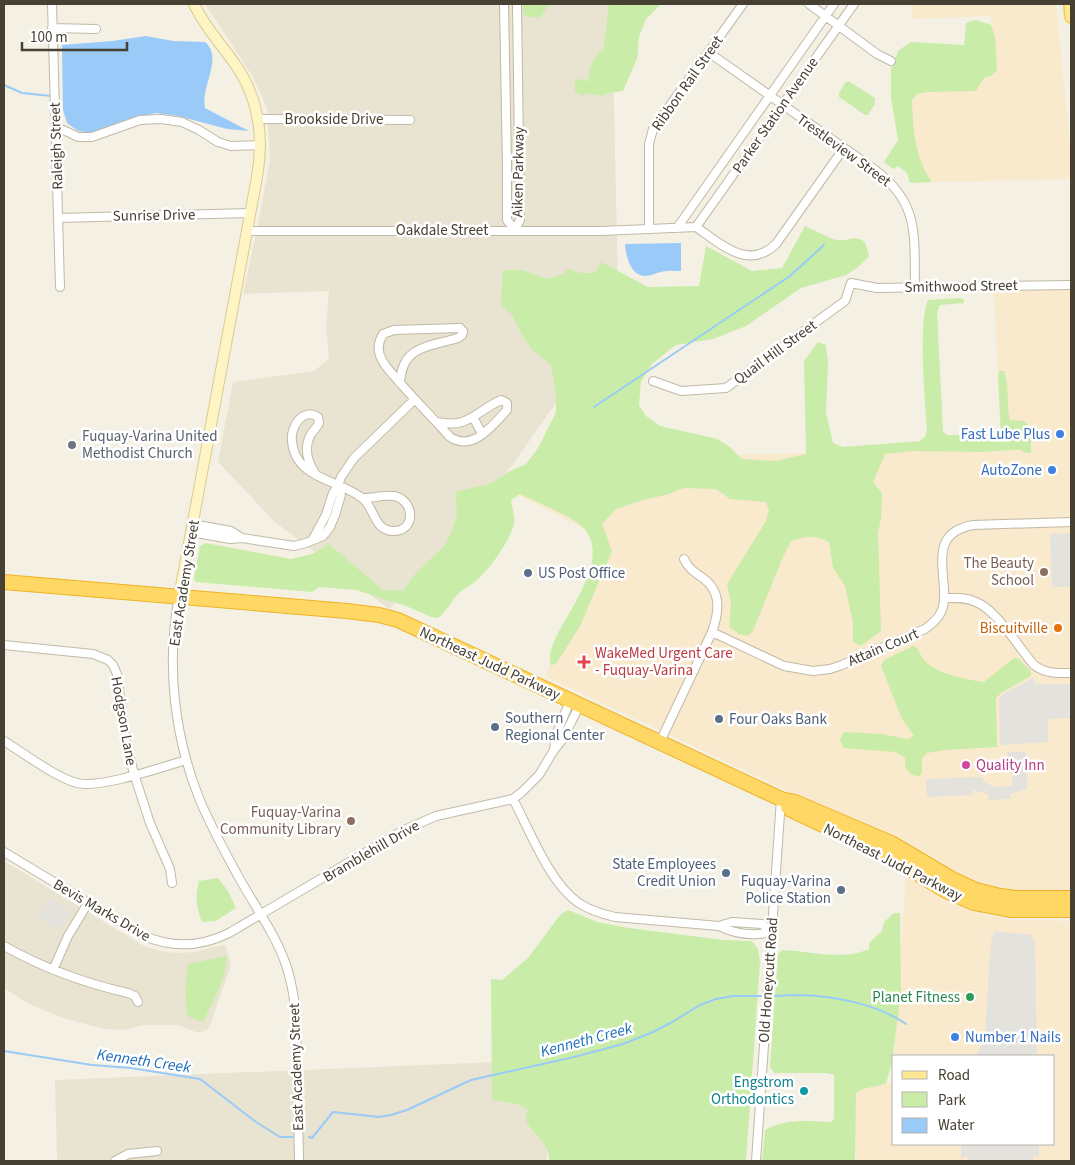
<svg xmlns="http://www.w3.org/2000/svg" width="1075" height="1165" font-family="'Source Sans 3',sans-serif">
  <rect width="100%" height="100%" fill="#f4f1e4"/>
  <path fill="#e9e3d2" d="M205,4H635L612,20L618,282L565,390L456,545L389,609L275,522L218,462L233,382L314,371L329,359L326,327L329,291L243,294L259,220L270,159L267,108L253,77Z
    M4,861L144,946L160,951L177,953L195,952L222,945L226,946L231,965L209,1028L203,1032H196L178,1025H145L123,1030L105,1029L66,1019L29,1004L4,988Z
    M545,1060L547,1161H57L55,1080Z"/>
  <path fill="#f9e9cd" d="M912,4H1056L1070,144L1071,179L932,182L924,171L918,153L912,124V100L922,83L993,70L991,16L912,19Z
    M1071,290V891L1023,892L1005,890L989,888L974,882L809,801L545,676L606,540L511,491L530,463L1001,445L994,291Z
    M906,874L945,898L987,915L1015,920L1071,921V1161H856L853,1088L892,1082L894,1056V1144H1054V1056H894Z"/>
  <path fill="#c9eda8" d="M523,4H548C543,18 537,21 523,14Z
    M608,4H617L623,6L626,4H661L646,19L639,37L637,59L623,91L608,93L603,96L586,93L582,96L575,92V80L582,79L588,82C590,68 592,57 604,48C605,33 608,19 608,4Z
    M976,20L991,25L995,36L997,70L991,76L984,78L976,91L928,92L917,94L912,100C913,129 915,159 932,182L910,183L907,173L898,166L893,169L884,162L898,140L891,98V68L899,50L911,42L964,45L966,23Z
    M848,81L875,98V104L868,115H865L839,97V93L845,83Z
    M805,226C813,229 831,240 838,240C849,242 853,234 865,242L869,256L857,268L846,275L801,288L746,326L713,339L676,345L653,363L641,382L639,405L646,416L660,426L718,439L731,448L742,459L776,461L806,454L804,361L818,342L826,345L828,363L826,413L833,443L843,447L920,441L925,437L927,430C925,403 918,321 928,300L961,298L964,300V303L940,305L937,312L943,431L947,435H995L1001,434L998,377L999,371H1004C1010,386 1006,404 1010,420L1023,421L1028,424L1031,443V453H1025L1021,450H1009L982,452L913,451L885,454L873,482L882,493L881,519L878,533L881,631L861,646L853,642V622L845,586L833,568L829,542C816,534 804,537 791,541L783,557L753,631L748,636L739,634L729,627L731,604L727,584L766,521L769,510L766,502L730,499L716,489L684,488L666,495L646,499L616,509L602,524L612,551L580,626L556,664L551,665C540,636 615,572 586,531C578,518 535,502 520,494L511,500C512,507 515,516 514,523C511,540 489,570 476,581C472,585 465,588 460,592C451,600 448,611 438,618L431,617L406,606L356,590L319,587L312,592L196,582L194,579L200,546L206,543L291,559L312,554L329,544L383,590L403,591L415,574L445,545L452,531L457,514L455,493L458,491L490,484L510,471L526,464L538,448L556,412V395L551,365L532,350L522,335L512,315L501,305L503,270H522L548,279L563,274L568,269L582,273H595L601,262L648,287L699,286L706,246L752,271L782,268Z
    M913,646L917,648C919,651 921,656 923,659C934,673 967,680 984,682L1014,658L1019,659L1031,671V676L1001,693L996,698L997,747L945,750L927,753L922,758V772L919,777L910,774L905,766V758L895,752L843,748L840,739L844,732L881,734L908,739L914,736L902,719L881,666L884,660Z
    M218,878L228,891L236,908L216,921L202,922C196,905 195,898 199,881Z
    M568,910L597,922L629,928L724,940L752,941L758,949L760,962L746,1161H549C549,1139 532,1136 525,1118L528,1110L518,1104L492,1100L491,979L502,980L528,958L560,915Z
    M894,913H900L901,991L892,1063L886,1083C874,1089 867,1085 856,1093L855,1161H762L765,1130C785,1118 809,1121 832,1122L834,1118V1075L826,1073H774L770,1067L778,954L782,950C810,951 843,961 869,949V944L872,940L882,931L884,922Z
    M226,956C229,975 211,1005 203,1022L187,1016L185,990L188,964Z"/>
  <path fill="#e4e2dd" d="M1071,533V587H1052L1050,534Z
    M1033,678L1036,684H1071V718L1048,719V742L1000,745L999,699L1003,694Z
    M1007,752H1026L1027,789L1010,794V799L989,800L988,794L973,790V795L927,797L926,779L982,777L983,781L994,787L1011,786L1014,773H1008Z
    M49,899L71,912L60,930L38,917Z
    M995,931L1032,935L1031,940H1035L1037,1056H976L985,1037L989,967L992,935L994,936Z
    M961,1144H1039V1158L1038,1156H1034L1032,1161H969L968,1158L966,1156L963,1157L961,1159Z"/>
  <path fill="#9acaf8" d="M146,36L173,41L205,42C224,58 200,87 205,108L249,131L227,129L178,116L156,113L131,119L92,133L78,131L67,123L63,110L62,45L112,41Z
    M681,243V271C675,271 667,270 661,272C655,273 651,276 645,276C630,275 626,256 625,244Z"/>
  <g fill="none" stroke-linecap="round" stroke-linejoin="round">
    <path stroke="#9acaf8" stroke-width="2" d="M4,85L22,93L51,96
      M594,407L790,276L824,245
      M769,996C779,996 789,995 800,995C835,996 877,1004 906,1024
      M4,1051L92,1065L131,1068L200,1079L256,1122L280,1137H293
      M309,1137L312,1138L333,1112L379,1117L391,1115L407,1110L471,1080L574,1057L623,1044L653,1032L674,1021L700,1005L716,999L733,996H764"/>
    <g stroke="#c1b9a6" stroke-width="10">
      <path id="street" d="M52,4L60,287
        M504,4L507,167V220L515,230L520,220L517,4
        M809,4L877,54L891,61
        M52,28L96,29
        M708,52L874,169C920,203 914,235 915,287
        M259,119L410,120
        M55,126L78,137H92L140,120L161,119L182,122L199,130L218,142L231,146L261,145
        M58,218L250,213
        M696,227L854,4
        M696,227C721,244 748,271 776,244L844,148
        M649,228V144L653,129L743,4
        M677,228L834,4
        M247,231H601L696,227
        M653,381L681,391L726,388L838,306L845,301L851,283L877,288L1071,285
        M400,383C402,345 429,347 458,338L462,335L463,331L460,328L394,330L383,334C378,342 377,351 382,360C385,366 390,371 394,376C412,397 431,416 450,437C473,452 492,426 507,410V403L501,400C475,412 468,429 437,422
        M473,417L482,434
        M316,475C308,463 303,450 310,436C312,431 317,428 319,423L318,417C303,407 290,427 292,441C295,479 338,479 362,498C375,507 373,531 394,531C416,531 415,500 394,496C384,495 373,498 363,498
        M192,524L231,531L242,538
        M191,532L230,539L242,538L294,546L306,543L323,536L330,527L335,515L341,495L338,486
        M313,539L326,515L333,493L338,486L341,477L354,458L414,400
        M179,597C166,663 174,735 199,798C210,825 224,850 238,876C254,905 274,932 285,962C291,978 294,997 296,1014L299,1161
        M944,598C955,598 966,597 976,602C997,610 1018,647 1034,665C1046,674 1057,673 1071,673
        M712,632L784,666L813,671L830,669L842,665L925,629C931,624 938,620 941,612C945,605 944,597 944,589C942,558 935,532 973,525L1071,522
        M4,645L93,654L108,660L113,665L117,674L126,742L134,774L150,823L170,869L172,883
        M4,741C23,753 57,778 77,783C100,789 162,767 186,760
        M660,742L712,632C719,612 722,592 703,578C694,572 689,569 684,559
        M554,750L556,735L570,701
        M513,799C529,829 550,884 579,903C589,910 602,914 615,917L719,926L732,922L762,924L771,932
        M4,852L142,935C171,948 201,947 229,933L402,831L436,816L513,799L522,792L539,775L554,750L563,739L579,706
        M719,926C735,934 754,936 771,932
        M4,946C43,968 84,983 128,993L135,996L138,1002
        M53,970L68,936L88,903
        M115,1161L128,1154L157,1151
        M756,1161L781,799"/>
    </g>
    <g stroke="#d9cb8f" stroke-width="12">
      <path id="secondary" d="M179,597L257,177C264,137 259,98 235,64C221,44 204,26 194,4"/>
    </g>
    <g stroke="#f0cd56" stroke-width="14">
      <path id="primary" d="M1070,4L1071,17"/>
    </g>
    <g stroke="#eeb325" stroke-width="16">
      <path id="highway" d="M4,582L347,611L379,615L398,620L781,799L795,802L891,843L952,879L976,890L1000,896L1016,898H1071
        M788,807L791,810L887,855L946,891L974,903L1010,910H1071"/>
    </g>
    <use href="#street" stroke="#fff" stroke-width="8"/>
    <use href="#secondary" stroke="#fff5c4" stroke-width="10"/>
    <use href="#primary" stroke="#ffe893" stroke-width="11"/>
    <use href="#highway" stroke="#ffd765" stroke-width="14"/>
  </g>
  <g fill="#3f7fe0" stroke="#fff" stroke-width="2">
    <circle cx="1060" cy="434" r="5"/>
    <circle cx="1052" cy="470" r="5"/>
    <circle cx="955" cy="1037" r="5"/>
  </g>
  <circle fill="#6b7280" stroke="#fff" stroke-width="2" cx="72" cy="445" r="5"/>
  <g fill="#8d6e63" stroke="#fff" stroke-width="2">
    <circle cx="1044" cy="572" r="5"/>
    <circle cx="351" cy="821" r="5"/>
  </g>
  <g fill="#5c6f8a" stroke="#fff" stroke-width="2">
    <circle cx="528" cy="573" r="5"/>
    <circle cx="719" cy="719" r="5"/>
    <circle cx="495" cy="727" r="5"/>
    <circle cx="726" cy="873" r="5"/>
    <circle cx="841" cy="890" r="5"/>
  </g>
  <circle fill="#e8710a" stroke="#fff" stroke-width="2" cx="1058" cy="628" r="5"/>
  <path fill="#e0444e" stroke="#fff" stroke-width="2" d="M581.5 654.5h5v5h5v5h-5v5h-5v-5h-5v-5h5z"/>
  <circle fill="#d1479c" stroke="#fff" stroke-width="2" cx="966" cy="765" r="5"/>
  <circle fill="#2e9e5b" stroke="#fff" stroke-width="2" cx="970" cy="997" r="5"/>
  <circle fill="#0f9aa8" stroke="#fff" stroke-width="2" cx="804" cy="1091" r="5"/>
  <g text-anchor="middle" stroke-width="5" stroke-linejoin="round" paint-order="stroke">
    <g font-size="15" fill="#474133" stroke="#fff">
      <text transform="translate(687 83) rotate(-55)" y="5">Ribbon Rail Street</text>
      <text transform="translate(775 115) rotate(-55)" y="5">Parker Station Avenue</text>
      <text x="334" y="124">Brookside Drive</text>
      <text transform="translate(56 146) rotate(-92)" y="5">Raleigh Street</text>
      <text transform="translate(844 150) rotate(36)" y="5">Trestleview Street</text>
      <text transform="translate(518 172) rotate(-89)" y="5">Aiken Parkway</text>
      <text transform="translate(154 215) rotate(-1)" y="5">Sunrise Drive</text>
      <text x="442" y="235">Oakdale Street</text>
      <text transform="translate(961 286) rotate(-1)" y="5">Smithwood Street</text>
      <text transform="translate(775 352) rotate(-36)" y="5">Quail Hill Street</text>
      <text transform="translate(184 583) rotate(-81)" y="5">East Academy Street</text>
      <text transform="translate(883 647) rotate(-23)" y="5">Attain Court</text>
      <text transform="translate(490 663) rotate(25)" y="5">Northeast Judd Parkway</text>
      <text transform="translate(124 721) rotate(80)" y="5">Hodgson Lane</text>
      <text transform="translate(371 851) rotate(-30)" y="5">Bramblehill Drive</text>
      <text transform="translate(893 862) rotate(27)" y="5">Northeast Judd Parkway</text>
      <text transform="translate(102 910) rotate(30)" y="5">Bevis Marks Drive</text>
      <text transform="translate(768 980) rotate(-86)" y="5">Old Honeycutt Road</text>
      <text transform="translate(296 1067) rotate(-92)" y="5">East Academy Street</text>
    </g>
    <g font-size="15" fill="#366cbe" stroke="#fff" text-anchor="end">
      <text x="1050" y="439">Fast Lube Plus</text>
      <text x="1042" y="475">AutoZone</text>
      <text x="965" y="1042" text-anchor="start">Number 1 Nails</text>
    </g>
    <g font-size="15" fill="#5b616d" stroke="#fff" text-anchor="start">
      <text x="82" y="441">Fuquay-Varina United<tspan x="82" dy="17">Methodist Church</tspan></text>
    </g>
    <g font-size="15" fill="#785e54" stroke="#fff" text-anchor="end">
      <text x="1034" y="568">The Beauty<tspan x="1034" dy="17">School</tspan></text>
      <text x="341" y="817">Fuquay-Varina<tspan x="341" dy="17">Community Library</tspan></text>
    </g>
    <g font-size="15" fill="#4e5e75" stroke="#fff" text-anchor="start">
      <text x="538" y="578">US Post Office</text>
      <text x="505" y="723">Southern<tspan x="505" dy="17">Regional Center</tspan></text>
      <text x="729" y="724">Four Oaks Bank</text>
      <text x="716" y="869" text-anchor="end">State Employees<tspan x="716" dy="17">Credit Union</tspan></text>
      <text x="831" y="886" text-anchor="end">Fuquay-Varina<tspan x="831" dy="17">Police Station</tspan></text>
    </g>
    <g font-size="15" fill="#c56008" stroke="#fff" text-anchor="end">
      <text x="1048" y="633">Biscuitville</text>
    </g>
    <g font-size="15" fill="#be3a42" stroke="#fff" text-anchor="start">
      <text x="595" y="658">WakeMed Urgent Care<tspan x="595" dy="17">- Fuquay-Varina</tspan></text>
    </g>
    <g font-size="15" fill="#b23c85" stroke="#fff" text-anchor="start">
      <text x="976" y="770">Quality Inn</text>
    </g>
    <g font-size="15" fill="#27864d" stroke="#fff" text-anchor="end">
      <text x="960" y="1002">Planet Fitness</text>
    </g>
    <g font-size="15" fill="#0d838f" stroke="#fff" text-anchor="end">
      <text x="794" y="1087">Engstrom<tspan x="794" dy="17">Orthodontics</tspan></text>
    </g>
    <g font-size="16" font-style="italic" fill="#2170be" stroke="#fff">
      <text transform="translate(586 1039) rotate(-15)" y="6">Kenneth Creek</text>
      <text transform="translate(144 1060) rotate(8)" y="6">Kenneth Creek</text>
    </g>
  </g>
  <rect width="1075" height="1165" fill="none" stroke="#474133" stroke-width="10"/>
  <rect x="892" y="1055" width="162" height="90" fill="#ffffff" stroke="#b5b3ad"/>
  <rect x="902" y="1071" width="25" height="8" fill="#ffe893" stroke="#b5b3ad"/>
  <text x="938" y="1080" font-size="15" fill="#474133">Road</text>
  <rect x="902" y="1092" width="25" height="15" fill="#c9eda8" stroke="#b5b3ad"/>
  <text x="938" y="1105" font-size="15" fill="#474133">Park</text>
  <rect x="902" y="1118" width="25" height="15" fill="#9acaf8" stroke="#b5b3ad"/>
  <text x="938" y="1130" font-size="15" fill="#474133">Water</text>
  <path d="M22 42v8h105v-8" fill="none" stroke="#474133" stroke-width="2.5"/>
  <text x="30" y="42" font-size="15" fill="#474133" stroke="#ffffff" stroke-width="4" paint-order="stroke">100 m</text>
</svg>
